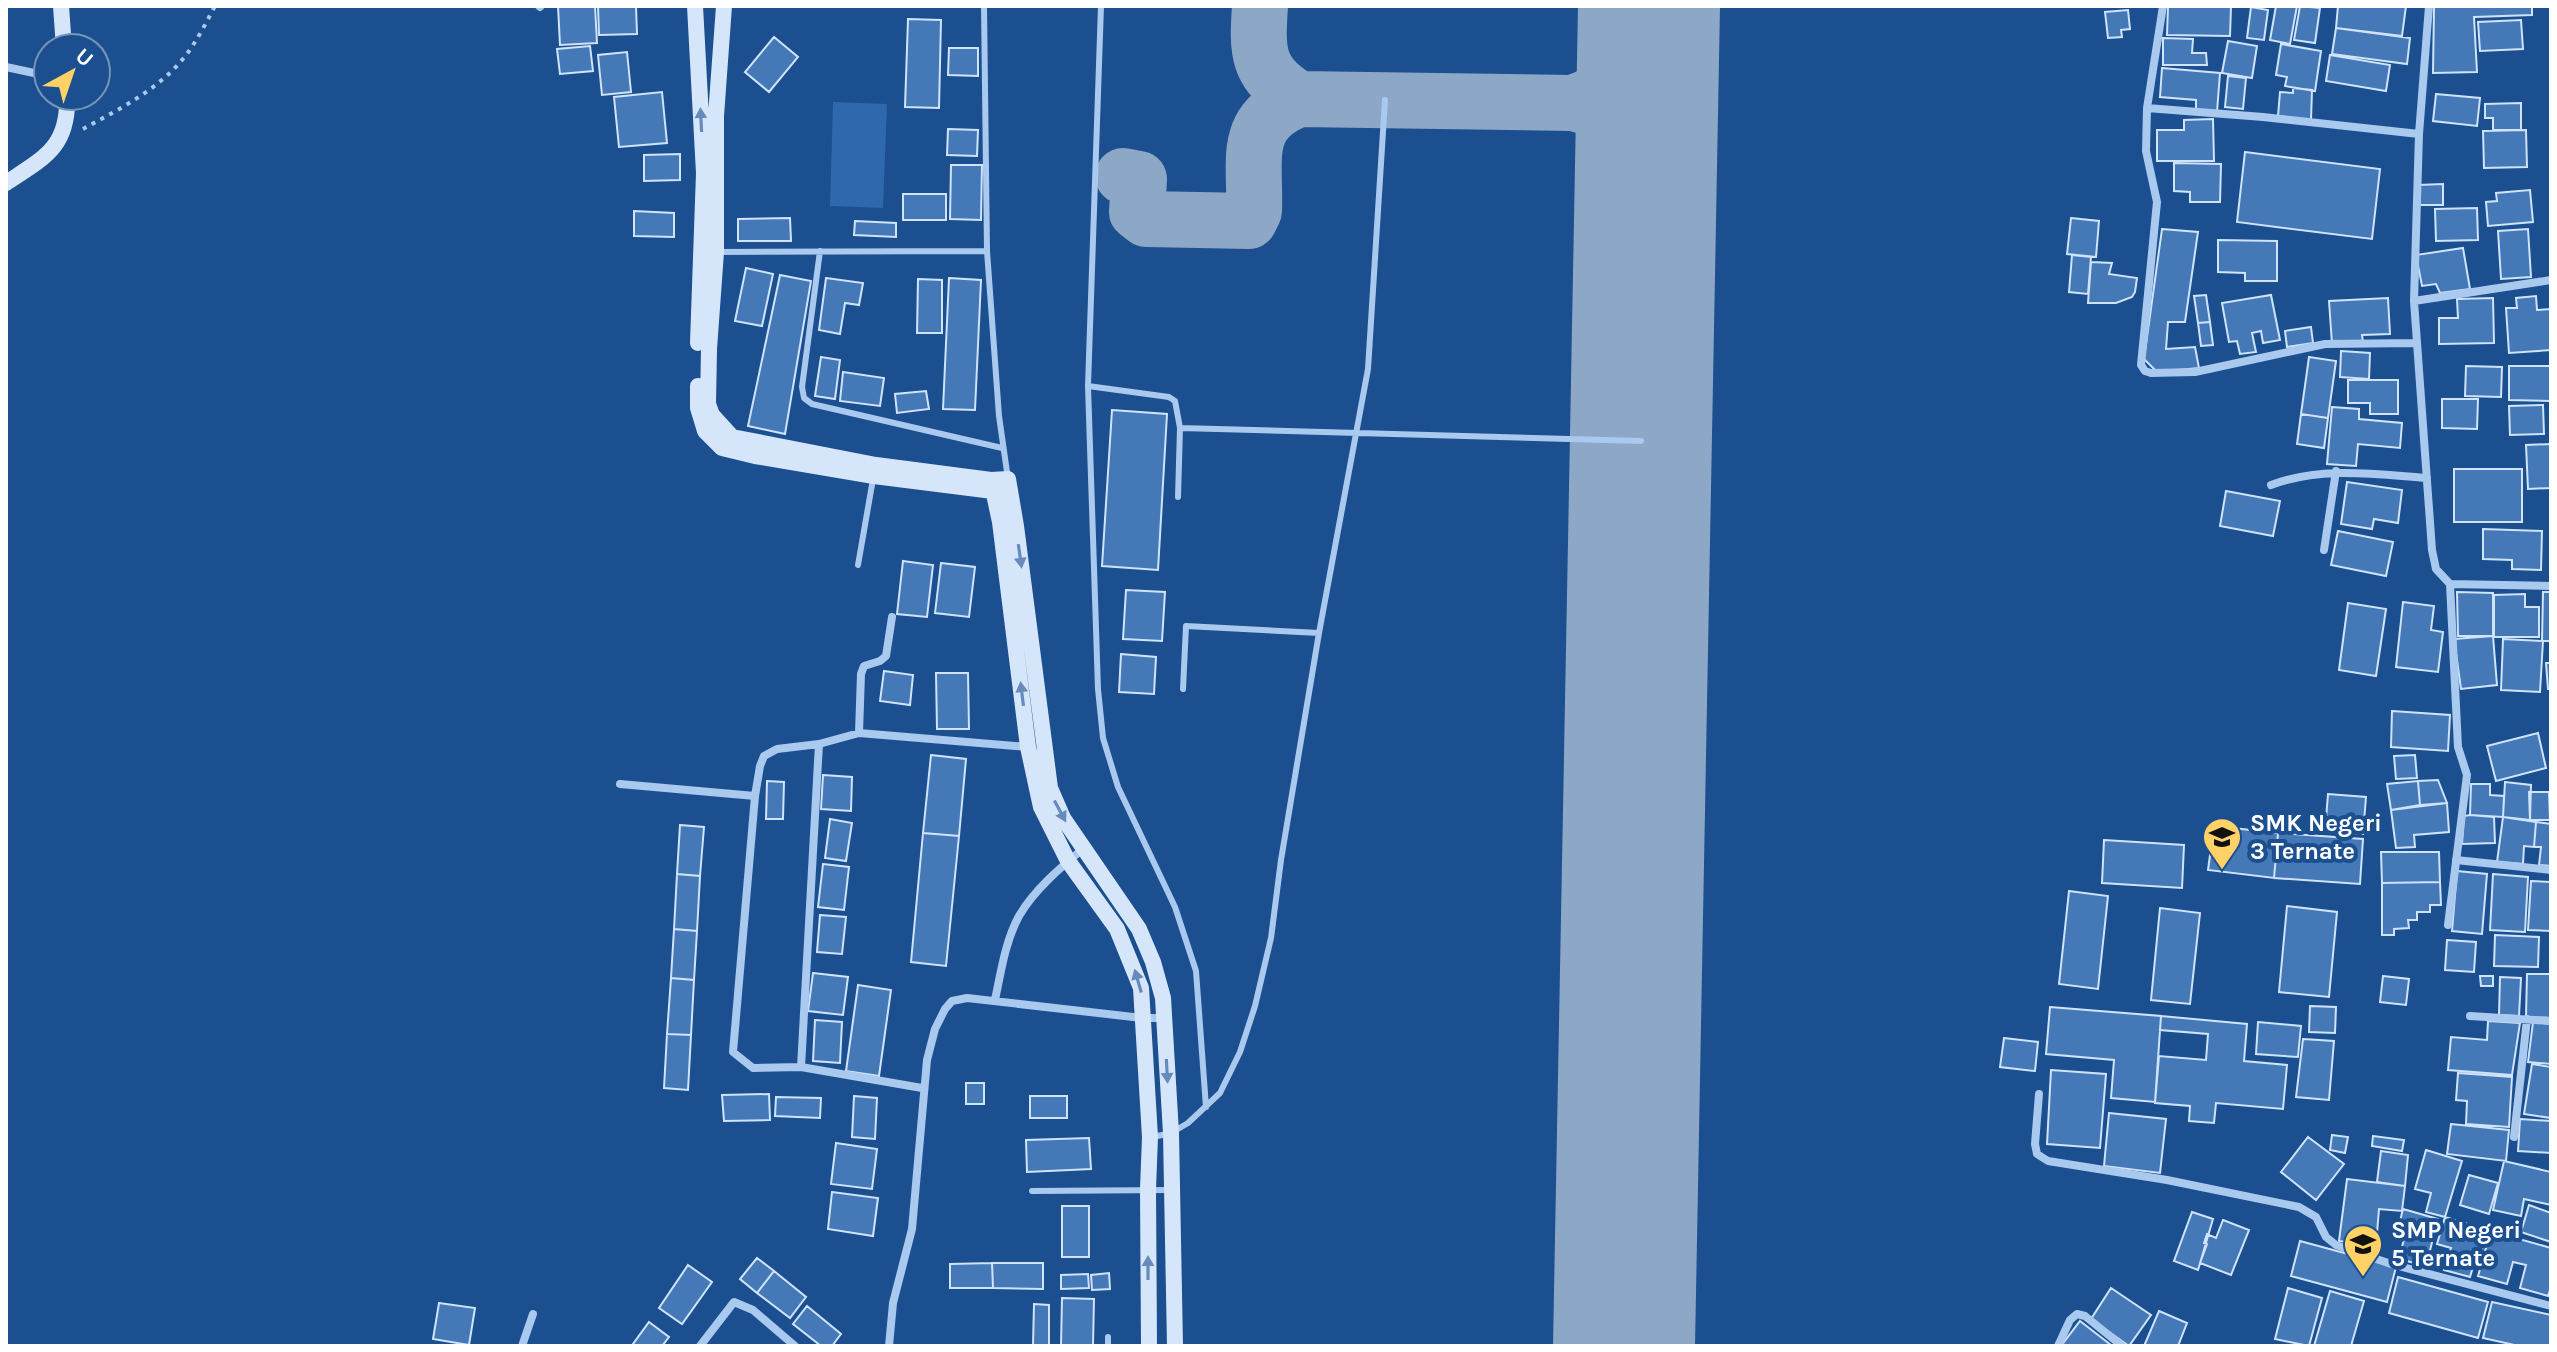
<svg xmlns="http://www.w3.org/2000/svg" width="2557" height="1352" font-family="Karla,sans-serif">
  <rect width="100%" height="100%" fill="#1b4f8f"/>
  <path fill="#2e69ad" d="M833,102L887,104L883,208L830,206Z"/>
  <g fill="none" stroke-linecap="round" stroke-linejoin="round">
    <path stroke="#8da7c7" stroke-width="56" d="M1260,6C1257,51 1256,74 1299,99L1573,103C1623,84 1624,79 1649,32
      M1573,103C1612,111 1630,132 1646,168
      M1123,176L1139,179L1137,212L1146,219L1249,221L1254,211C1256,159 1241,121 1299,99"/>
    <path stroke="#8da7c7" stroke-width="142" d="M1624,1346L1649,6"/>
  </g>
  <path fill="#4478b7" stroke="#cfe3fa" stroke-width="2" d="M558,6H595L597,43L560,45Z
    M598,6H636L637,34L599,35Z
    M2168,6H2231L2230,36L2167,35Z
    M2276,6H2297L2290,44L2270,40Z
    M2300,6L2320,8L2315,43L2294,40Z
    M2338,6H2406L2402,36L2336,28Z
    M2434,6H2532V15L2474,17L2477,72L2433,73Z
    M2251,7L2268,10L2264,40L2247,38Z
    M2128,10L2130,29L2121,30L2122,37L2108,38L2105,12Z
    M908,19L941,20L939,108L905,107Z
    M2521,20L2523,49L2480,51L2478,22Z
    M2336,28L2410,38L2407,64L2332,54Z
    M774,37L798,57L769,92L745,72Z
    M2163,38L2193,39L2192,53H2206L2207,65H2163Z
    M2228,41L2257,46L2252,78L2222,73Z
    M2281,44L2321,51L2315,91L2285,86L2287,77L2276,75Z
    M590,46L593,71L560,74L557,49Z
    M949,48H978V76L948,75Z
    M627,52L631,92L602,95L598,55Z
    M2330,55L2390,65L2386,91L2326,81Z
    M2162,68L2220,73L2217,112L2196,110V100L2160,97Z
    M2228,76L2246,78L2243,109L2225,107Z
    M2293,88L2312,90L2311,120L2278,116L2280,92L2293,93Z
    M662,92L667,143L619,147L614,97Z
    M2436,94L2480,98L2477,126L2433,121Z
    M2521,103V130H2493V118H2485V104Z
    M2213,119L2214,161H2157V130H2184V120Z
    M948,129L978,130L977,156L947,155Z
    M2526,130L2527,167L2484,168L2483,131Z
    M2245,152L2380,169L2372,239L2237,222Z
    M680,154V180L644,181V155Z
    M2174,163L2221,164L2220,202H2190V192L2174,191Z
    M951,165H982L981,220L950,219Z
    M2443,184V205H2418V185Z
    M2530,190L2533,222L2488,226L2486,202L2497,201L2496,193Z
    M903,194H946V220H903Z
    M2477,208L2478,240L2436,241L2435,209Z
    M634,211L674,213V237L634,236Z
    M790,218L791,241H738V219Z
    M2071,218L2099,221L2096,257L2067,254Z
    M855,221L896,223V237L854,235Z
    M2162,229L2198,232L2185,322H2168L2166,349L2195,347L2199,368L2157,372L2144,359Z
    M2528,229L2531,277L2501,279L2498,231Z
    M2218,240L2277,241V281H2245V273L2218,272Z
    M2463,248L2470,289L2440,293L2436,284L2422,286L2416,255Z
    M2072,255L2091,257L2088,294L2069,292Z
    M2091,262L2112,263L2109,274L2137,278L2135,292L2132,297L2116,303H2088Z
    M746,268L773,274L762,326L735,321Z
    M780,275L811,281L785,434L748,426Z
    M826,278L863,283L859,305L845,303L840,334L819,330Z
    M949,278L981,280L975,410L943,409Z
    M918,279L942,280V333H917Z
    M2206,295L2210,322L2198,323L2194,296Z
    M2271,295L2280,340L2263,343L2261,331L2252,333L2256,352L2240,354L2237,341L2229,342L2222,303Z
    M2536,296L2537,310L2551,309V350L2509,353L2506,308H2517L2516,298Z
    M2388,298L2390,334L2362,335L2363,342L2332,344L2329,301Z
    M2493,298L2494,343L2439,344V318H2458L2457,299Z
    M2210,322L2213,345L2201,346L2198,323Z
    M2311,327L2313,343L2287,347L2285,331Z
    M2341,351L2370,353L2369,379L2340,377Z
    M821,357L840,360L835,399L815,396Z
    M2309,357L2336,361L2328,418L2301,414Z
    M2466,366L2502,367L2501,397L2465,396Z
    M2509,366H2551V401L2509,400Z
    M843,372L884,378L880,406L840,401Z
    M2348,380H2398V414H2370V403H2348Z
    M926,391L929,409L897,413L895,394Z
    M2442,399H2478L2477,429L2442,428Z
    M2543,405L2544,434L2510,435L2509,406Z
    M2332,407L2359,409V419L2402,423L2400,448L2358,444L2356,466L2327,464Z
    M1112,410L1167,414L1158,570L1102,566Z
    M2301,414L2328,418L2324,448L2297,444Z
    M2551,444L2550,488L2528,489L2526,445Z
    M2454,469H2522V522H2454Z
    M2347,482L2402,490L2398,523L2374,519L2372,529L2341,524Z
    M2226,491L2280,501L2273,536L2220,526Z
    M2483,529L2542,531L2541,570L2512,569V560L2483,559Z
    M2338,531L2393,542L2386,576L2331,565Z
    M903,561L933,565L927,617L897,614Z
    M941,563L975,567L969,617L935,613Z
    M1126,590L1165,592L1162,641L1123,639Z
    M2457,592L2493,593V636H2458Z
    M2543,592H2551V641H2542Z
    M2525,594V607H2539V637H2494V595Z
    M2403,602L2434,606L2431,630L2443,632L2438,672L2396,667Z
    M2348,603L2386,609L2376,676L2339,670Z
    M2493,636L2497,685L2461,689L2454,639Z
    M2503,639L2543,641L2540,692L2501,690Z
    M1121,654L1156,657L1154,694L1119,692Z
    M2546,663H2551V689H2548Z
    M884,671L913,675L910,705L880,701Z
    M936,673H968L969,729H937Z
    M2392,711L2450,715L2448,751L2391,747Z
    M2538,733L2546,768L2496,781L2487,746Z
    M931,755L966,759L959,836L923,833Z
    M2415,755L2417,778L2396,779L2394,756Z
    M823,775L852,777L851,811L821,809Z
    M2438,780L2447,803L2420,805L2418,781Z
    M767,781L784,782L783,819H766Z
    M2418,781L2420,805L2391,810L2387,784Z
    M2505,782L2531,785L2530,820L2503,817Z
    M2471,784H2490V795L2504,796L2503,817L2470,815Z
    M2529,792H2549L2550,820H2530Z
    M2328,794L2366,797L2363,834L2325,831Z
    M2447,803L2449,832L2414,835L2415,847L2396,848L2391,810Z
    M2470,815L2494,817L2495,843L2462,844L2464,816Z
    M2503,817L2536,822L2534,847L2524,846L2523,864L2497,862Z
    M830,819L852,823L846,861L825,858Z
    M2536,822L2551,824V866L2539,865L2541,847H2534Z
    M680,825L704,827L700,876L677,874Z
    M2214,826L2278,833L2274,878L2208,870Z
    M923,833L959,836L946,966L911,962Z
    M2278,833L2363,839L2360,884L2274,878Z
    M2104,840L2184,845L2182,888L2102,883Z
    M2381,852H2439L2440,882L2382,883Z
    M823,864L849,867L844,910L818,907Z
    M2457,871L2487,874L2482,934L2452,931Z
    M677,874L700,876L697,931L674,929Z
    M2493,874L2528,877L2525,932L2490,930Z
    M2531,881L2551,882V931L2528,930Z
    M2440,882L2441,905H2430V912H2417V920H2408L2409,928L2394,929V935H2382V883Z
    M2069,891L2108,896L2098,989L2059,984Z
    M2287,906L2337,912L2329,997L2279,992Z
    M2160,908L2200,913L2190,1004L2151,1000Z
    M820,915L846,917L842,954L817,952Z
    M674,929L697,931L694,980L671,978Z
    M2495,935L2539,937L2538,967L2494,966Z
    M2447,940L2476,942L2474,972L2445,970Z
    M813,973L848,977L843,1015L808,1011Z
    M2527,974H2551V1018L2526,1017Z
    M2383,976L2409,979L2406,1005L2380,1002Z
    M2480,976H2493V986H2481Z
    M2500,977L2521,978L2519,1016L2499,1015Z
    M671,978L694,980L691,1035L667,1034Z
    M858,985L891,990L879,1076L846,1071Z
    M2310,1006L2336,1007L2335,1033L2309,1032Z
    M2050,1007L2161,1016L2155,1102L2111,1098L2114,1060L2046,1054Z
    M2161,1016L2247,1024L2244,1061L2287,1065L2283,1109L2216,1103L2214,1123L2189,1121L2190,1106L2155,1103L2159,1056L2206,1060L2208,1034L2160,1030Z
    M815,1020L842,1022L840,1063L813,1061Z
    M2488,1021L2520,1023L2512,1075L2448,1070L2451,1037L2487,1040Z
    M2258,1022L2301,1026L2298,1057L2256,1054Z
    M2533,1022L2551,1024V1064L2528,1062Z
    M667,1034L691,1035L688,1090L664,1088Z
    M2004,1038L2038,1042L2035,1071L2000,1067Z
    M2303,1039L2334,1041L2329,1100L2296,1097Z
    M2532,1064L2551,1067V1118L2524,1114Z
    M2051,1070L2106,1074L2100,1148L2047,1144Z
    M2458,1073L2512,1077L2509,1127L2466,1124L2467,1101L2456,1100Z
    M966,1083H984V1104H966Z
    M769,1094L770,1120L724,1121L722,1095Z
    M854,1096L877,1098L875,1139L852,1137Z
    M1030,1096H1067V1118H1030Z
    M776,1097L821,1098L820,1118L775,1116Z
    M2109,1113L2166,1119L2160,1173L2104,1166Z
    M2520,1119L2551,1121V1153L2518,1151Z
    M2451,1124L2509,1130L2506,1161L2447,1154Z
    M2332,1135L2348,1137L2345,1153L2330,1150Z
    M2373,1136L2404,1140L2402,1151L2372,1146Z
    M2308,1137L2344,1164L2316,1200L2281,1172Z
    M1089,1138L1091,1169L1027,1172L1026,1140Z
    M836,1143L877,1149L872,1189L831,1184Z
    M2426,1150L2462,1161L2445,1217L2426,1212L2431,1193L2415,1189Z
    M2381,1151L2408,1155L2405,1186L2377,1182Z
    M2504,1161L2551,1172V1205L2524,1199L2521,1216L2493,1210Z
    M2469,1175L2498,1183L2489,1214L2460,1205Z
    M2347,1179L2405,1186L2402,1211L2379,1209L2377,1233L2363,1231L2361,1244L2339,1241Z
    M832,1192L878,1198L873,1236L828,1229Z
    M2529,1205L2551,1213V1242L2521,1232Z
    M1062,1206H1089V1257H1062Z
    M2403,1209L2438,1219L2426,1266L2399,1259L2404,1239L2396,1237Z
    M2192,1212L2213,1219L2198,1270L2174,1261Z
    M2445,1217L2491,1231L2484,1255L2477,1253L2470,1277L2444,1270L2451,1248L2437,1244Z
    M2223,1220L2249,1230L2231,1275L2200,1263L2207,1244L2204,1243L2207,1234L2216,1238Z
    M2491,1231L2551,1248V1287L2548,1296L2520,1288L2526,1265L2513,1262L2507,1284L2478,1276Z
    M2300,1241L2396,1267L2387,1302L2291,1276Z
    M757,1258L774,1271L757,1293L740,1279Z
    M992,1263L993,1288H950V1264Z
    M992,1263H1043V1289L993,1288Z
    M688,1265L712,1282L682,1324L659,1308Z
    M774,1271L806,1297L790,1318L757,1293Z
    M1109,1273L1110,1289L1092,1290L1091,1275Z
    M1088,1274L1089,1288L1061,1289V1275Z
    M2398,1277L2488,1302L2478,1338L2389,1313Z
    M2111,1288L2151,1315L2129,1346L2091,1319Z
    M2288,1288L2322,1298L2309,1346L2275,1339Z
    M2330,1291L2364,1301L2351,1346H2314Z
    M1062,1298L1094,1299L1093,1346H1061Z
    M2492,1302L2551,1315V1346H2519L2483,1338Z
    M439,1303L475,1308L469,1345L433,1339Z
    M1034,1304L1049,1305V1346H1033Z
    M807,1306L841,1334L832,1346H821L793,1324Z
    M2159,1311L2187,1323L2178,1346H2144Z
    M2080,1321L2111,1345L2110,1346H2061Z
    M649,1322L669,1337L662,1346H636L633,1344Z"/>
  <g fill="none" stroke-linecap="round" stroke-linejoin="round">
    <path stroke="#a9c9ee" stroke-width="4" stroke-dasharray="4 6" stroke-linecap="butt" d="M83,129C123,107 168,85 193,45C201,33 208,19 215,6"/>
    <path stroke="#a9c9ee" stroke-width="6" d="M984,6L987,251
      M1101,6L1088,386L1169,397L1175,401L1180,428L1641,441
      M820,251L802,387L804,398L812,404L1002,448
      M719,252L987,251L999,416L1008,479
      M1088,386L1098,689L1103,738L1118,787L1175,907L1196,971L1206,1107
      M1178,497L1180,428
      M858,565L873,479
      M1183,689L1186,626L1319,633
      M1153,1137L1171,1133L1188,1123L1220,1093L1240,1052L1255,1006L1271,938L1281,860L1319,633L1368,369L1385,100
      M1032,1191L1169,1190
      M1108,1346V1337"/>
    <path stroke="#a9c9ee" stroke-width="8" d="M539,6L540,7
      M2163,6L2147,108L2146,151L2157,202L2141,365L2145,371L2151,373L2195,372L2325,344L2417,343
      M2429,6L2419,134L2414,301L2432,550L2436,569L2450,584L2551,586
      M6,67L48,76
      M2147,108L2263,117L2419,134
      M2414,301L2551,280
      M2271,485C2322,466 2373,474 2427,478
      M2324,550L2336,471
      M859,733L861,674L864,666L880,661L886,656L892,617
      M620,784L755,796
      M2456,860L2551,870
      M2448,925L2467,775L2458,747L2450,584
      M995,1000C1001,972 1005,942 1019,916C1034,890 1061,867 1084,848
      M2470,1016L2551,1021
      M801,1067L819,744
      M922,1088L801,1067L753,1068L733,1052L755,796L760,766L764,756L777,749L819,744L859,733L1028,747
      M2039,1094L2035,1144L2037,1154L2048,1161L2167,1180L2299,1207L2316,1217L2326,1237L2336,1245L2391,1264L2551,1306
      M2514,1137L2527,1019
      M522,1346L533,1314
      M700,1346L734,1302L753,1310L795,1346
      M889,1346L893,1303L912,1229L927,1060L935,1029L945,1009L952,1001L967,998L1142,1018H1163
      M2058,1346L2070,1320L2077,1314L2085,1316L2122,1346"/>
    <path stroke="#d6e6fa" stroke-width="16" d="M61,6L64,48
      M695,6L704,173L698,343
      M724,6L716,116V252L709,349L708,404L712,415L732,437L876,465L991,480L1008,479L1016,526L1050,788L1063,818L1139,929L1153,962L1163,998L1171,1133L1175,1346
      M6,183C44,158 69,147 67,96
      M698,386V408L705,431L722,448L755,456L874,476L1001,492
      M991,480L1000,522L1028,747L1041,807L1068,861L1117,929L1141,988L1150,1137L1148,1189L1149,1346"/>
  </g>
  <defs><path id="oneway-solid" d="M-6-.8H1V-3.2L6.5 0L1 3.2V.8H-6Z" transform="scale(2)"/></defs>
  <g fill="#668bba">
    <use href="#oneway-solid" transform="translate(701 120) rotate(-93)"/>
    <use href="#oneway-solid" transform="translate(1020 556) rotate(82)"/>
    <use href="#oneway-solid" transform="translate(1022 694) rotate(-97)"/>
    <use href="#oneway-solid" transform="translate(1060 811) rotate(62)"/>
    <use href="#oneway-solid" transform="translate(1138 981) rotate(-106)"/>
    <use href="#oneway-solid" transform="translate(1167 1071) rotate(87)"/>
    <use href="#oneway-solid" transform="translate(1148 1268) rotate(-90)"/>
  </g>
  <defs>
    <g id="school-pin" transform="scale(2)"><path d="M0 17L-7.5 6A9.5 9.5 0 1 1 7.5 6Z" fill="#ffd166" stroke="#1b4f8f"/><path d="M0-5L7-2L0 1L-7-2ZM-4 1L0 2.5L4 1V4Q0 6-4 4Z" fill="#111"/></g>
  </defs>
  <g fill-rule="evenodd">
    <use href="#school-pin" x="2222" y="837"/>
    <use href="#school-pin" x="2363" y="1244"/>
  </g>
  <g text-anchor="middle" stroke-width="8" stroke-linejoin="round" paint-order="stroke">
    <g font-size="24" font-weight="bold" fill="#fff" stroke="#1b4f8f" text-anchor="start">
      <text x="2250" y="831">SMK Negeri<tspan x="2250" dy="28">3 Ternate</tspan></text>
      <text x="2391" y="1238">SMP Negeri<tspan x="2391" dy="28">5 Ternate</tspan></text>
    </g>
  </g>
  <rect width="2557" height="1352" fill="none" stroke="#ffffff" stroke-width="16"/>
  <g transform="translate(72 72) rotate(40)"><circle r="38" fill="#1b4f8f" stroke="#7695bc" stroke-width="2"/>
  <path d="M0-6L14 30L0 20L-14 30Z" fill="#ffd166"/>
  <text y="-12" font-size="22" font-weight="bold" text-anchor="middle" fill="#ffffff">U</text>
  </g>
</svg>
